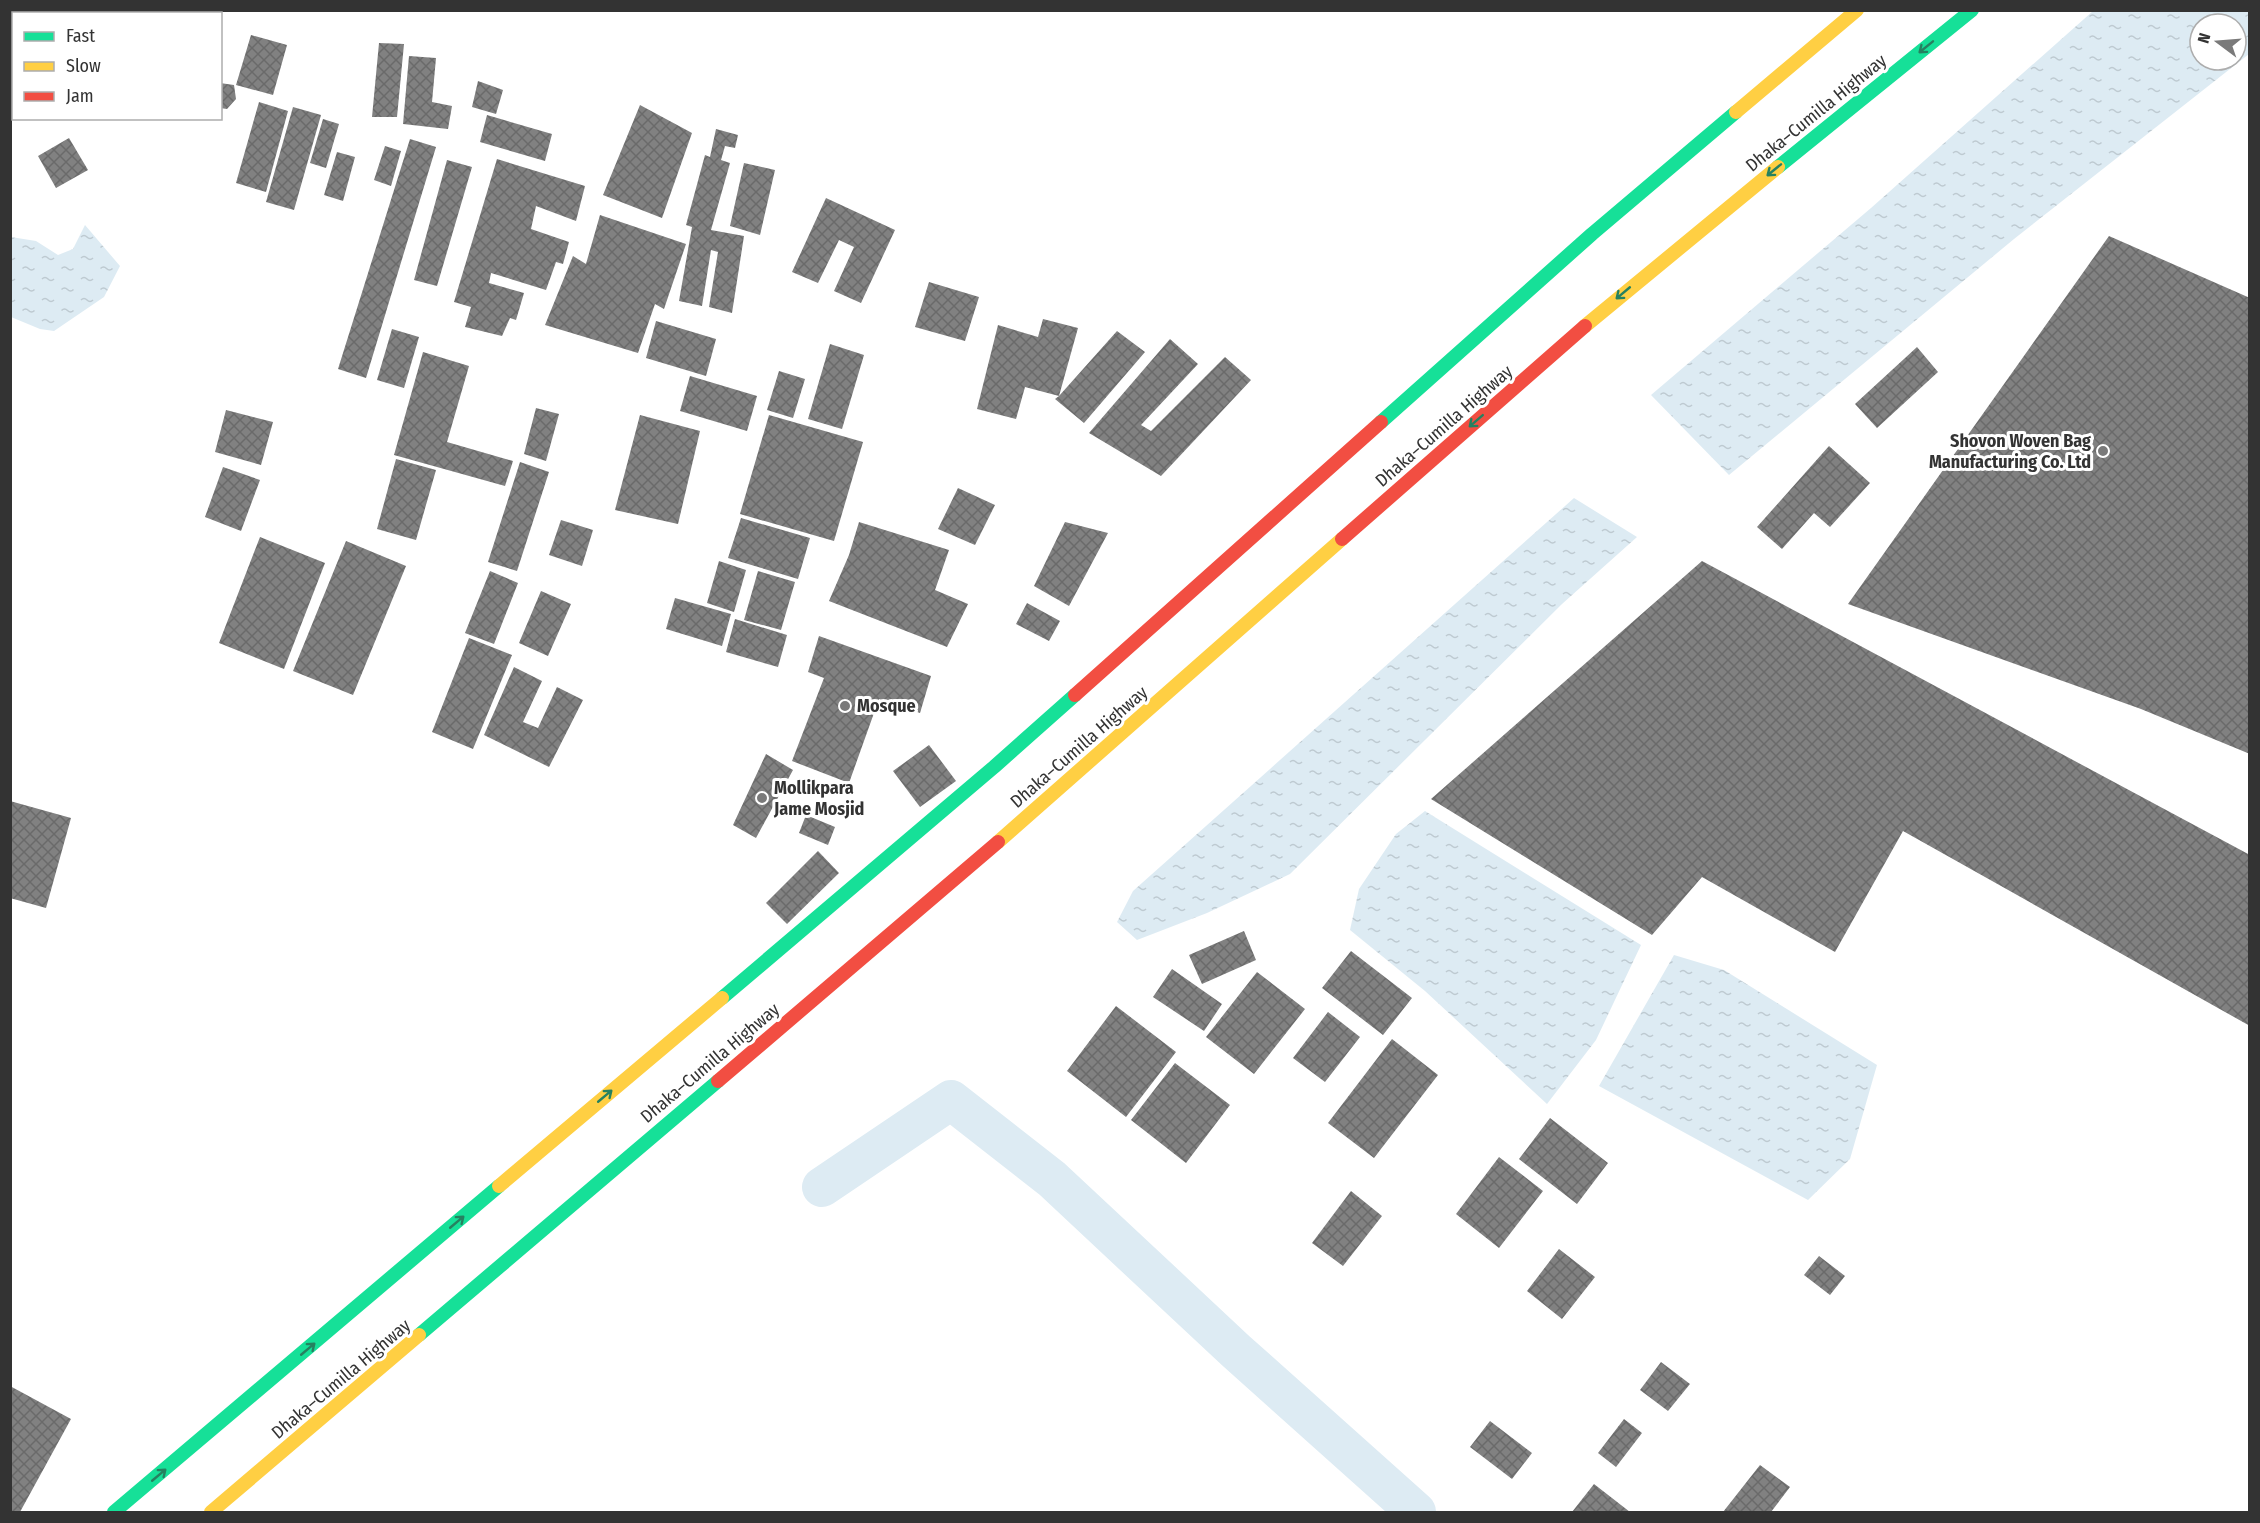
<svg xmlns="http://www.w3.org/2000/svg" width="2260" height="1523" font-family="'Fira Sans Condensed',sans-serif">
  <defs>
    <pattern id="water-ripples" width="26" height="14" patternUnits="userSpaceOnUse" patternTransform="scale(1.5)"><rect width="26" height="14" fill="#ddebf3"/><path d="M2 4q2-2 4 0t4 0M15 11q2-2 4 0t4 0" fill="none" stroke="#becad1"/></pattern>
    <pattern id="building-cross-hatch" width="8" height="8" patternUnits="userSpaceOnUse" patternTransform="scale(1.5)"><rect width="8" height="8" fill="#818181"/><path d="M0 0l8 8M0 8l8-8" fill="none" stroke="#6a6a6a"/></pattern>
  </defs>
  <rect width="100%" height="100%" fill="#fff"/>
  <path fill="url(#water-ripples)" fill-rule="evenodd" d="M2093,11H2249V54L2014,239L1729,475L1651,395L1871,208ZM2200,24H2236V60H2200Z
    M85,225L120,266L104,297L54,331L40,329L11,317V237L36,241L58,255L73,249Z
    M1574,498L1637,537L1562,604L1290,874L1207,913L1137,940L1117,922L1133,891Z
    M1425,811L1641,945L1596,1040L1547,1104L1425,991L1350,930L1359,889L1396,834Z
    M1674,955L1724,970L1877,1065L1850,1159L1808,1200L1599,1086Z"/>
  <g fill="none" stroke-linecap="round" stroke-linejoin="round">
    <path stroke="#ddebf3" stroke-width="40" d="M822,1187L951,1100L1052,1179L1236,1351L1416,1512"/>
  </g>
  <path fill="url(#building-cross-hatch)" d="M251,35L287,45L273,95L236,85Z
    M379,43L404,44L397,117H372Z
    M409,56L436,58L432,102L452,106L448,129L403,124Z
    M478,81L503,90L496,114L472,107Z
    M220,83L234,85L236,99L227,109L220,108Z
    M259,102L288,111L266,192L236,183Z
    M640,105L692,133L662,218L603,195Z
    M293,107L321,115L294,210L266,202Z
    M487,115L552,134L545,161L480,142Z
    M323,119L339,124L326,168L310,163Z
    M716,129L738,135L735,148L725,146L721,160L730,163L711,230L744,236L732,313L709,307L718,252L711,250L702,306L679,301L692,227L686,225L705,155L710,157Z
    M69,138L88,170L56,188L38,156Z
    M410,139L436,147L366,378L338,369Z
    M385,146L401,151L391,186L374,180Z
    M337,152L355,157L343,201L324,195Z
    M497,159L585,186L576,221L536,206L531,229L569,242L563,264L556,262L546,290L491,273L489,283L524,293L516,320L510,318L502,336L465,327L471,307L454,302Z
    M447,160L472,167L437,286L414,280Z
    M744,163L775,170L760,235L730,226Z
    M826,198L895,230L861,303L834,291L854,247L839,240L818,283L792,272Z
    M600,215L686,244L664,309L655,304L638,353L545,325L573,256L586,264Z
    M2109,236L2250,298V754L2141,709L1848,604Z
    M929,282L979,297L965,341L915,327Z
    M1043,319L1078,328L1059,396L1117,331L1145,352L1084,423L1055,399L1059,396L1025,387L1016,419L977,409L998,325L1038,337Z
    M656,321L716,339L706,376L646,358Z
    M392,329L419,337L404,388L377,380Z
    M1170,339L1198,364L1141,425L1151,431L1225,357L1251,380L1161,476L1089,433Z
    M830,344L864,355L842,429L808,419Z
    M1917,347L1938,372L1877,428L1855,404Z
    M423,352L469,366L447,442L513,461L505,486L394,455Z
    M779,371L805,379L793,418L767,410Z
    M690,376L757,396L747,431L680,411Z
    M536,408L559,414L546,461L524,454Z
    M226,410L273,422L261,465L215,452Z
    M640,415L700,431L678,524L615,510Z
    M769,415L863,442L834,541L740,514Z
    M1829,446L1870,483L1830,527L1814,513L1782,549L1757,527Z
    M396,459L436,470L416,540L377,529Z
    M520,462L549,472L517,571L488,562Z
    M223,467L260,480L241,531L205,517Z
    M958,488L995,505L975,545L938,529Z
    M741,518L810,538L798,579L728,558Z
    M561,520L593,530L582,566L549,555Z
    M859,522L949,550L935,590L968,604L947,647L829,601L849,555Z
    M1065,522L1108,533L1069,606L1034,586Z
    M260,537L325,563L284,669L219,643Z
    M346,541L406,566L353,695L293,671Z
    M719,561L746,570L734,612L707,603Z
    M1702,561L2250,855V1026L1903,831L1835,952L1702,877L1652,935L1431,799Z
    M490,571L518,583L494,644L465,633Z
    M758,571L795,582L781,630L744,620Z
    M541,591L571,604L548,656L519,643Z
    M675,598L731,614L722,646L666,629Z
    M1027,603L1060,621L1049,641L1016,624Z
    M735,619L787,635L778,667L726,652Z
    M819,636L931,676L920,713L879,699L849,783L792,761L824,678L808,672Z
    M469,638L512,655L473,749L432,732Z
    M514,667L542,681L523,722L538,728L557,687L583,700L549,767L484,735Z
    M929,745L956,781L920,807L893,771Z
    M766,754L793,770L756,838L733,825Z
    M10,801L71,818L46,908L10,898Z
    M806,815L835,827L828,845L799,833Z
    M818,851L839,873L787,924L766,903Z
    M1244,931L1256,960L1202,984L1189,955Z
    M1351,951L1412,998L1383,1035L1322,988Z
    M1172,969L1222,1004L1204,1031L1153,997Z
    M1257,972L1305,1009L1254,1074L1206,1037Z
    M1116,1006L1176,1052L1126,1117L1067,1071Z
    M1328,1012L1360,1037L1325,1082L1293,1058Z
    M1392,1039L1438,1075L1374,1158L1328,1123Z
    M1175,1063L1230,1105L1186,1163L1131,1120Z
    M1550,1118L1608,1163L1577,1204L1519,1159Z
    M1499,1157L1543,1191L1499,1248L1456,1214Z
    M1351,1191L1382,1216L1343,1266L1312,1243Z
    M1559,1249L1595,1277L1562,1319L1527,1291Z
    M1819,1256L1845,1276L1830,1295L1804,1275Z
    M1661,1362L1690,1384L1668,1411L1640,1390Z
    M10,1386L71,1419L20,1512H10Z
    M1624,1419L1642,1433L1616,1467L1598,1453Z
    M1490,1421L1532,1453L1512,1479L1470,1447Z
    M1760,1465L1790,1487L1771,1512H1723Z
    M1594,1484L1630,1512H1572Z"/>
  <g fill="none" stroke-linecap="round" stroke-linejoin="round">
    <path stroke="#16e098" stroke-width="14" d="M1778,167L1972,10
      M1381,422L1592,234L1736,112
      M722,998L994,767L1075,695
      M419,1335L718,1081
      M114,1512L499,1186"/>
    <path stroke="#ffcf43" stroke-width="14" d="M1736,112L1857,10
      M1585,326L1778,167
      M998,842L1342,539
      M499,1186L722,998
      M211,1512L419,1335"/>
    <path stroke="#f24e42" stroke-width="14" d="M1342,539L1585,326
      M1075,695L1381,422
      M718,1081L998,842"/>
  </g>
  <defs><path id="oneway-shaft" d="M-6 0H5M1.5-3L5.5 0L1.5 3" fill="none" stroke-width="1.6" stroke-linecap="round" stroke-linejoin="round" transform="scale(1.5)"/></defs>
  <g stroke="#268160">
    <use href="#oneway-shaft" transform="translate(1926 47) rotate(141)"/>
    <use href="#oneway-shaft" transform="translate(1774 170) rotate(141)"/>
    <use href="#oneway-shaft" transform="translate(1623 293) rotate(140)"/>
    <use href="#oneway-shaft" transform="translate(1476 421) rotate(139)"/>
    <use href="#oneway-shaft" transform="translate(605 1096) rotate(-40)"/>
    <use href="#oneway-shaft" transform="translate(457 1222) rotate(-40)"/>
    <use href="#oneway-shaft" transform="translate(308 1349) rotate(-40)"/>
    <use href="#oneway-shaft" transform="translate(159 1475) rotate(-40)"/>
  </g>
  <g fill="#7a7a7a" stroke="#fff" stroke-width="2">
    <circle cx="2103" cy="451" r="6"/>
    <circle cx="845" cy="706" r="6"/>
    <circle cx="762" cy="798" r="6"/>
  </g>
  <g text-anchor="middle" stroke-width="6" stroke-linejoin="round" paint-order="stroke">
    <g font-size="18" fill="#333" stroke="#fff">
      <text transform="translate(1816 113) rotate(-39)" y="6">Dhaka–Cumilla Highway</text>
      <text transform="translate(1444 426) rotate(-41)" y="6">Dhaka–Cumilla Highway</text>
      <text transform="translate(1079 747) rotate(-41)" y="6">Dhaka–Cumilla Highway</text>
      <text transform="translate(710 1063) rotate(-40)" y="6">Dhaka–Cumilla Highway</text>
      <text transform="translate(341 1379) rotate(-40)" y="6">Dhaka–Cumilla Highway</text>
    </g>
    <g font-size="18" font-weight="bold" fill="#333" stroke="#fff" text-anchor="start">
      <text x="2091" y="447" text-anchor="end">Shovon Woven Bag<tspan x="2091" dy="21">Manufacturing Co. Ltd</tspan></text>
      <text x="857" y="712">Mosque</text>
      <text x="774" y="794">Mollikpara<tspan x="774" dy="21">Jame Mosjid</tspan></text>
    </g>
  </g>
  <rect width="2260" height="1523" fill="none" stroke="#333333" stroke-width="24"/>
  <rect x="12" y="12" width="210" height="108" fill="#ffffff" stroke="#adadad" stroke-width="1.5"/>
  <rect x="24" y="32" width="30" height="9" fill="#16e098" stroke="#adadad" stroke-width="1.5"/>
  <text x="66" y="42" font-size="18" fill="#333333">Fast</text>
  <rect x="24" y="62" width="30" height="9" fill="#ffcf43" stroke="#adadad" stroke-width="1.5"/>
  <text x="66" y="72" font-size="18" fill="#333333">Slow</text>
  <rect x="24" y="92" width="30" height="9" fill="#f24e42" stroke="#adadad" stroke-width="1.5"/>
  <text x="66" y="102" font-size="18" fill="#333333">Jam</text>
  <g transform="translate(2218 42) rotate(286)"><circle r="28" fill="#ffffff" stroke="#adadad" stroke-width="1.5"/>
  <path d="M0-4.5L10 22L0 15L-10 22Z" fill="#7a7a7a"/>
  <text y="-9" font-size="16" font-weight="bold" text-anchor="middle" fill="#333333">N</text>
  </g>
</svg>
